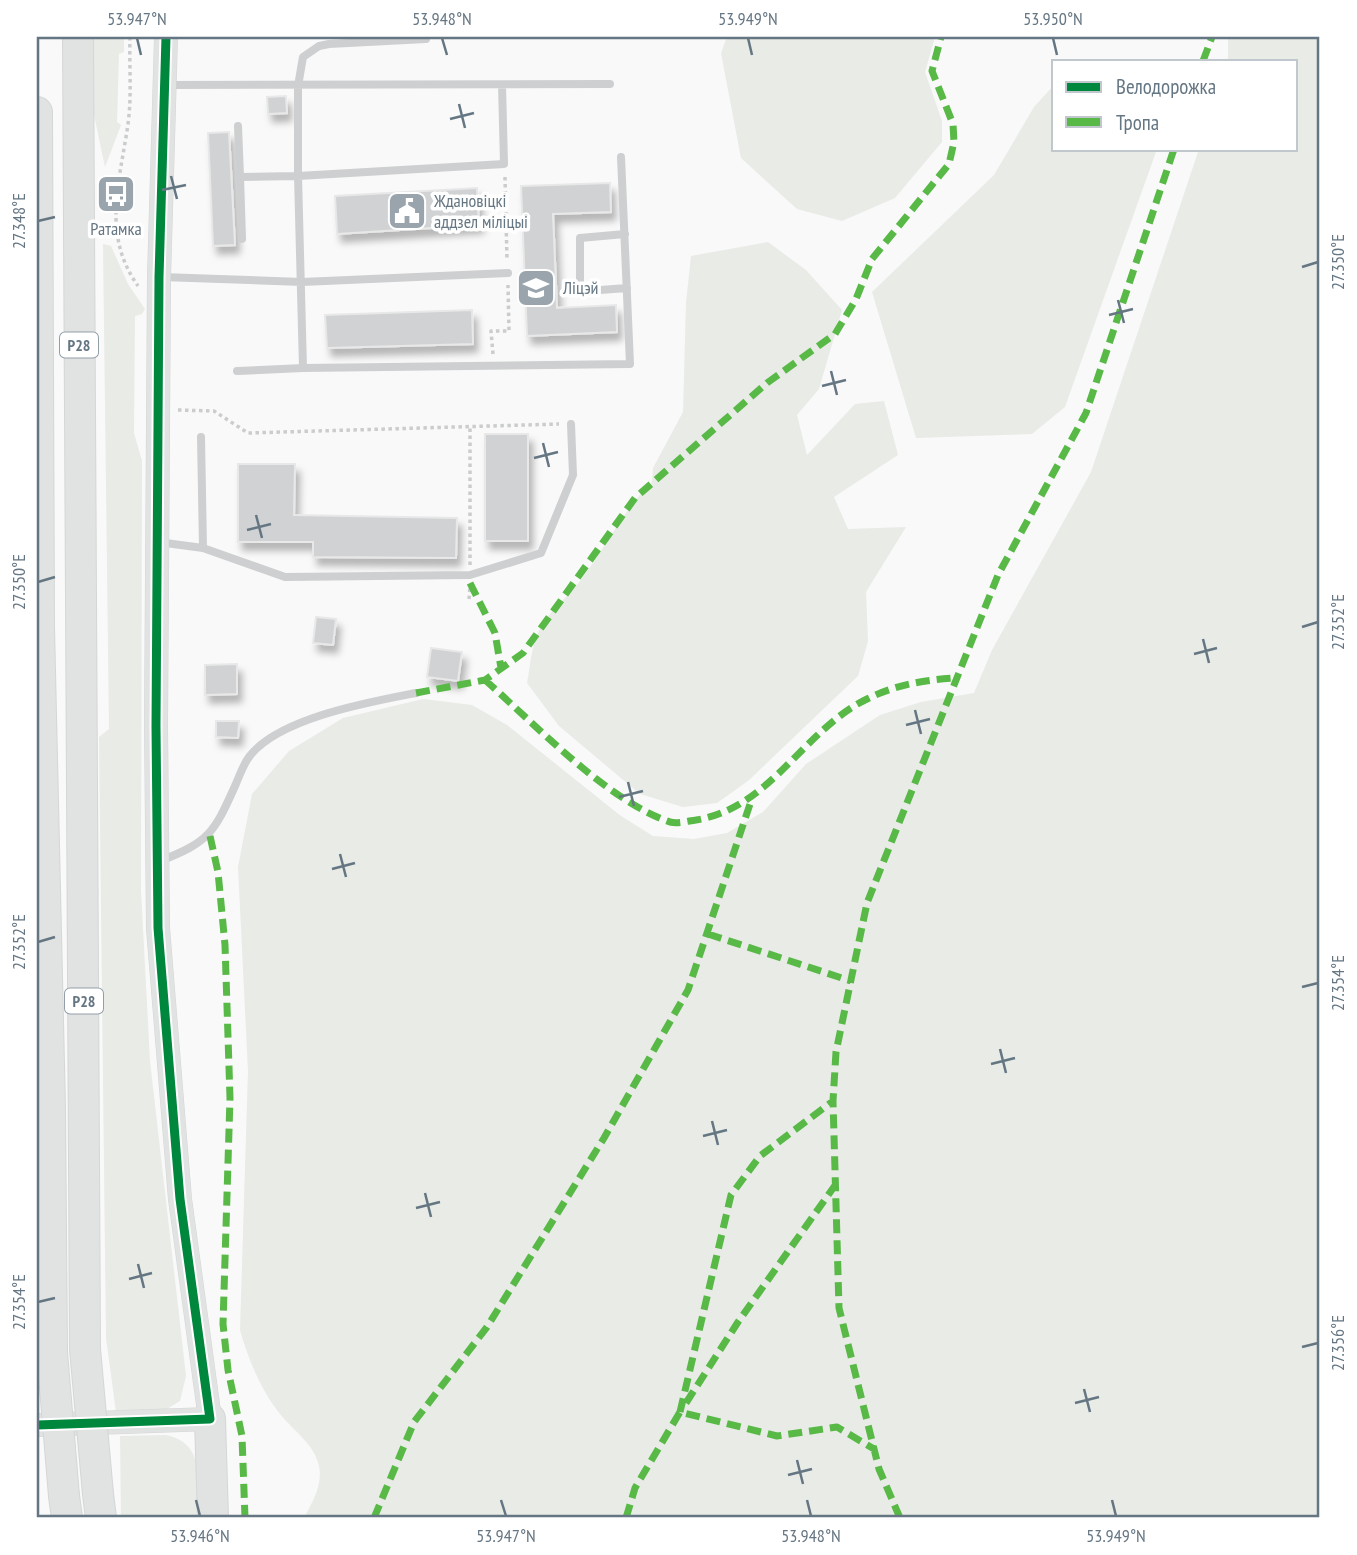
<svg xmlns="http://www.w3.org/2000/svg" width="1357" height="1555" font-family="'PT Sans Narrow',sans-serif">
  <defs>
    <filter id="shadow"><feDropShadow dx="4.5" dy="8" stdDeviation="3.5" flood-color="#0004"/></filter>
  </defs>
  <rect width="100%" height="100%" fill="#f9f9f9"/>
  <path fill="#e8ebe6" d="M94,37H124V52L119,54L117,122L121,125L105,167L94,115Z
    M727,37H935L925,72L942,121V142L895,198L842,221L797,209L741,158L721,53Z
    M1228,37H1320V1518H304C312,1503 323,1485 319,1466C315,1445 293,1430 280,1414C261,1390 248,1359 240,1330L248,1071L238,867L252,794L289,751L343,718L423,699L472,705L507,725L621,816L653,836L694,839L727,833L763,812L806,764L880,715L921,702L974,693L992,650L1091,472L1199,149H1296V61H1228Z
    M1054,85V149H1157L1065,407L1032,434L916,438L872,292L994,175L1034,107Z
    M768,242L806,270L842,310L819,389L797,415L807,455L855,404L884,401L898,455L834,497L848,529L906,527L866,592L868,641L858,676L748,781L717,803L683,807L640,794L559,726L527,683C530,668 531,650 537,636C545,613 566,600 580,581C605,549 623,510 652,482L653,468L683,412L686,303L691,256Z
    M103,244L111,246L128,284L145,309L142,314L135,316L134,433L142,461L141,890L150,1061L186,1376L180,1401L167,1409L116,1412L106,1338L99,737L109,729Z
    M166,1435C208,1444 197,1485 197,1518H121L120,1436Z"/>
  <path fill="#d0d2d3" stroke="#e8e8e8" stroke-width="2" filter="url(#shadow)" d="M286,96L287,113L268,114L267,97Z
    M229,132L235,245L213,246L208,133Z
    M610,183L611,212L553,214L557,308L616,305L617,332L527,336L521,186Z
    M477,188L479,225L337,234L335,196Z
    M472,310L473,344L327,348L325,315Z
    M485,434H528V541H485Z
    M238,464H295L294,515L457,518L456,558L313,557V542H238Z
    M316,617L336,619L333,645L313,643Z
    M431,648L462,652L458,681L427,677Z
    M237,664V694L205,695V665Z
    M216,721H239L238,738L216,737Z"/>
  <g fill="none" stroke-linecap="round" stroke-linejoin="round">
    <g stroke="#d5d6d7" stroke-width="24">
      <path id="secondary" d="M37,1425L210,1419L180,1199L158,928L156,726L159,277L166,37"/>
    </g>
    <g stroke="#d5d6d6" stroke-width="32">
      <path id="highway" d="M78,37L85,1349
        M37,112L39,627L50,1108L52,1352
        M210,1419L213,1518
        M98,1494L101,1518
        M64,1496L67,1518"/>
    </g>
    <path stroke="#cbcccd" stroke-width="3.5" stroke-dasharray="3.5 3.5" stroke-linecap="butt" d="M130,37C129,66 132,95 128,124C120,181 101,234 138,286
      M505,177L507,260
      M101,194H116
      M493,354L491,331H509L508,285
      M178,410L214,411L248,433L559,424
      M470,565V427
      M469,599L470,586"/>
    <path stroke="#cecfd0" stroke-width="8" d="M167,85L610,84
      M502,85L504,164L298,176L303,368L630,364L621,157
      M238,126L240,177
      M625,234L580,238V287L587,291L627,288
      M242,239L240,177L298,176V86L303,57L319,46L329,44L426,39
      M162,277L302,282L508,273
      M237,371L303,368
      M201,437L203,548
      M158,542L203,548L285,577L470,575L541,553L573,475L571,424
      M160,861C209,842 214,833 235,786C239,777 243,765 249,757C278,718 370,702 416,693"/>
    <use href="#secondary" stroke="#e1e2e2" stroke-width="23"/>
    <use href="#highway" stroke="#e1e2e2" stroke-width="30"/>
    <g stroke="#d5d6d6" stroke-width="32" stroke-linecap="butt">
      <path id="highway-bridge" d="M85,1349L98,1494
        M52,1352L64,1496"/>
    </g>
    <use href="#highway-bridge" stroke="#e1e2e2" stroke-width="30"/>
    <path stroke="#58b947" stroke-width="7" stroke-dasharray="14 7" stroke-linecap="butt" d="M1203,61L1212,37
      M470,583L495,633L501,668
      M485,680C536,725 606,800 670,822C678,824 688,821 696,820C771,808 803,730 867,699C895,685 924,680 954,678
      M416,693L485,680L523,653L635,498L767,383L835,334L856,299L872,259L949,164L954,142L953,124L932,71L941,37
      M210,836L218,872L225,945L230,1098L223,1324L228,1370L242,1436L245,1518
      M708,934L851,981
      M686,1403L738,1322L836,1184
      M680,1412L731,1195L760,1156L833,1101
      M374,1518L414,1422L487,1327L604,1138L688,990L752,798
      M626,1518L635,1488L680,1412L777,1436L837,1427L874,1449
      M900,1518L879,1469L839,1308L833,1101L836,1052L867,903L998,575L1086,413L1174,149"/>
    <g stroke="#fff" stroke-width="13">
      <path id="cycleway" d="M37,1425L210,1419L180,1199L158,928L156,726L159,277L166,37"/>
    </g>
    <use href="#cycleway" stroke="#00873e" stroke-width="9"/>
  </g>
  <path fill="none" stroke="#657683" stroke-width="2.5" d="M137,38L141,55M442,38L447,55M748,38L752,55M1053,38L1057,55M459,104L465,128M450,119L474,113M171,176L177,199M162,190L186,185M38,221L55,217M1302,267L1318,262M1118,300L1124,323M1109,315L1133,309M831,371L837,395M822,386L846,380M543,443L549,467M534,458L558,452M256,515L262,538M247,530L271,524M38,582L55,577M1302,627L1318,622M1203,639L1209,663M1194,654L1217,648M915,710L921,734M906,725L930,719M628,782L634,806M619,797L643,791M340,854L346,877M332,869L355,863M38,942L55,937M1302,987L1318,983M1000,1049L1006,1073M991,1064L1015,1058M712,1121L718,1145M703,1136L727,1130M425,1193L431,1217M416,1208L440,1202M138,1264L144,1288M129,1279L152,1273M38,1302L55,1298M1302,1347L1318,1343M1084,1389L1090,1412M1075,1403L1099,1397M797,1460L803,1484M788,1475L812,1469M196,1500L200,1516M501,1500L506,1516M807,1500L811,1516M1112,1500L1116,1516"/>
  <defs>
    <g id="bus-square" transform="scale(2.0125)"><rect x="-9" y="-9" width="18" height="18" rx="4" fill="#99a4ac" stroke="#fff"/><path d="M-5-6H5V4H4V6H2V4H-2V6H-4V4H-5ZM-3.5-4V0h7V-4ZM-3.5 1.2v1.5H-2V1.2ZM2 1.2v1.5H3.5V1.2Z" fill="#fff"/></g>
    <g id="civic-square" transform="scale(2.0125)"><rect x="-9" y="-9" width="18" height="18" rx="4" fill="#99a4ac" stroke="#fff"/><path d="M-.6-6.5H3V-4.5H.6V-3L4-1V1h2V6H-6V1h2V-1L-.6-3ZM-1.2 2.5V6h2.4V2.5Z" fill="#fff"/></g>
    <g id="school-square" transform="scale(2.0125)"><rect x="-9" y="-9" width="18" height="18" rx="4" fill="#99a4ac" stroke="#fff"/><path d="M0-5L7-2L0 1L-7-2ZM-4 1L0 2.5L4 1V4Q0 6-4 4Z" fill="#fff"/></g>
  </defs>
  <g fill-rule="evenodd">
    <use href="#bus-square" x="116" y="194"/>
    <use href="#civic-square" x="407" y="211"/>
    <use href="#school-square" x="536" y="288"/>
  </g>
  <g text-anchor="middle" stroke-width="7" stroke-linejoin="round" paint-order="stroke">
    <g fill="#fff" stroke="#939fa8" stroke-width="2">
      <rect x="60" y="332.5" width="38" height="25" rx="5"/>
      <rect x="65" y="988.5" width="38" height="25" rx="5"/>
    </g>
    <g font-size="16" font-weight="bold" fill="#657683">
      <text x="79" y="351">Р28</text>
      <text x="84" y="1007">Р28</text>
    </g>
    <g font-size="18" fill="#657683" stroke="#fff" text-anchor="start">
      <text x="434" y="207">Ждановіцкі<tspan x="434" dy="21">аддзел міліцыі</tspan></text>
      <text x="116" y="235" text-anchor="middle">Ратамка</text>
      <text x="563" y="294">Ліцэй</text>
    </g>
  </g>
  <rect width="1357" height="1555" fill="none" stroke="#ffffff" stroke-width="77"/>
  <rect x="1052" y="60" width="245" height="91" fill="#ffffff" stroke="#c1c8cd" stroke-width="2"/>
  <rect x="1066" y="82" width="35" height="10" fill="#00873e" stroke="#c1c8cd" stroke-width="2"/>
  <text x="1116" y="94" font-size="21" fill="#657683">Велодорожка</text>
  <rect x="1066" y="117" width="35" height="10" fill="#58b947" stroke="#c1c8cd" stroke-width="2"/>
  <text x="1116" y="130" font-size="21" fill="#657683">Тропа</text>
  <rect x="38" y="38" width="1280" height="1478" fill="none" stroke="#657683" stroke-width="2.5"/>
  <g font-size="18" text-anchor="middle" fill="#657683">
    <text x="137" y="25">53.947°N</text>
    <text x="442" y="25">53.948°N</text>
    <text x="748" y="25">53.949°N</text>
    <text x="1053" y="25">53.950°N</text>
    <text transform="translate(19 221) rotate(-90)" y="6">27.348°E</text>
    <text transform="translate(1338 262) rotate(-90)" y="6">27.350°E</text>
    <text transform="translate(19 582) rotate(-90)" y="6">27.350°E</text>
    <text transform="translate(1338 622) rotate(-90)" y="6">27.352°E</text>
    <text transform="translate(19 942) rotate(-90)" y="6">27.352°E</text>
    <text transform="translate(1338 983) rotate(-90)" y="6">27.354°E</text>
    <text transform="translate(19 1302) rotate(-90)" y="6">27.354°E</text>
    <text transform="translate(1338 1343) rotate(-90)" y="6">27.356°E</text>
    <text x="200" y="1542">53.946°N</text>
    <text x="506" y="1542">53.947°N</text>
    <text x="811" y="1542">53.948°N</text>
    <text x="1116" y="1542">53.949°N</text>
  </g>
</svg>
